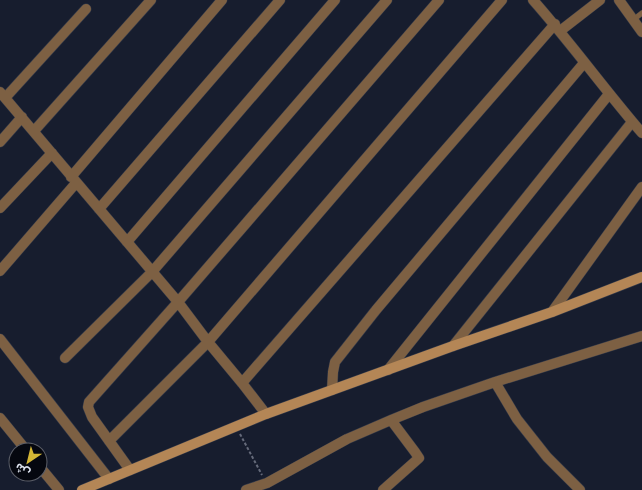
<svg xmlns="http://www.w3.org/2000/svg" width="642" height="490" font-family="Roboto,'Noto Sans Arabic',sans-serif">
  <rect width="100%" height="100%" fill="#171d2e"/>
  <g fill="none" stroke-linecap="round" stroke-linejoin="round">
    <g stroke="#333949" stroke-width="6">
      <path id="lane" d="M633,20L642,13"/>
    </g>
    <g stroke="#333949" stroke-width="11">
      <path id="street" d="M533,0C571,43 605,90 642,133
        M619,0L642,32
        M560,31L600,0
        M0,92L178,302L208,342L242,383L266,414
        M5,98L86,9
        M34,131L151,0
        M0,142L22,117
        M71,177L222,0
        M0,208L52,153
        M99,209L280,0
        M127,242L335,0
        M0,271L76,183
        M552,312L642,187
        M0,339L109,479
        M453,346L632,122
        M65,358L152,272L387,0
        M388,370L609,94
        M495,382L517,419L547,457L580,490
        M242,383L555,24
        M332,390L333,372L335,362L376,310L584,63
        M0,418L26,450
        M109,441L208,342L502,0
        M40,467L59,490
        M130,470L92,417L88,407L89,402L178,302L439,0
        M246,490L267,483L347,439L391,420L423,407L495,382L642,336
        M383,490L419,458L415,452L391,420"/>
    </g>
    <g stroke="#333949" stroke-width="11">
      <path id="secondary" d="M82,490L266,414L453,346L552,312L642,277"/>
    </g>
    <path stroke="#656a7a" stroke-width="2" stroke-dasharray="3 2" stroke-linecap="butt" d="M240,434L262,475"/>
    <use href="#lane" stroke="#7d6043" stroke-width="5"/>
    <use href="#street" stroke="#7d6043" stroke-width="10"/>
    <use href="#secondary" stroke="#b48656" stroke-width="10"/>
  </g>
  <g transform="translate(28 462) rotate(215)"><circle r="19" fill="#05070f" stroke="#5c5f69"/>
  <path d="M0-3L7 15L0 10L-7 15Z" fill="#d4b635"/>
  <text y="-6" font-size="11" font-weight="bold" text-anchor="middle" fill="#dee3ef">ش</text>
  </g>
</svg>
